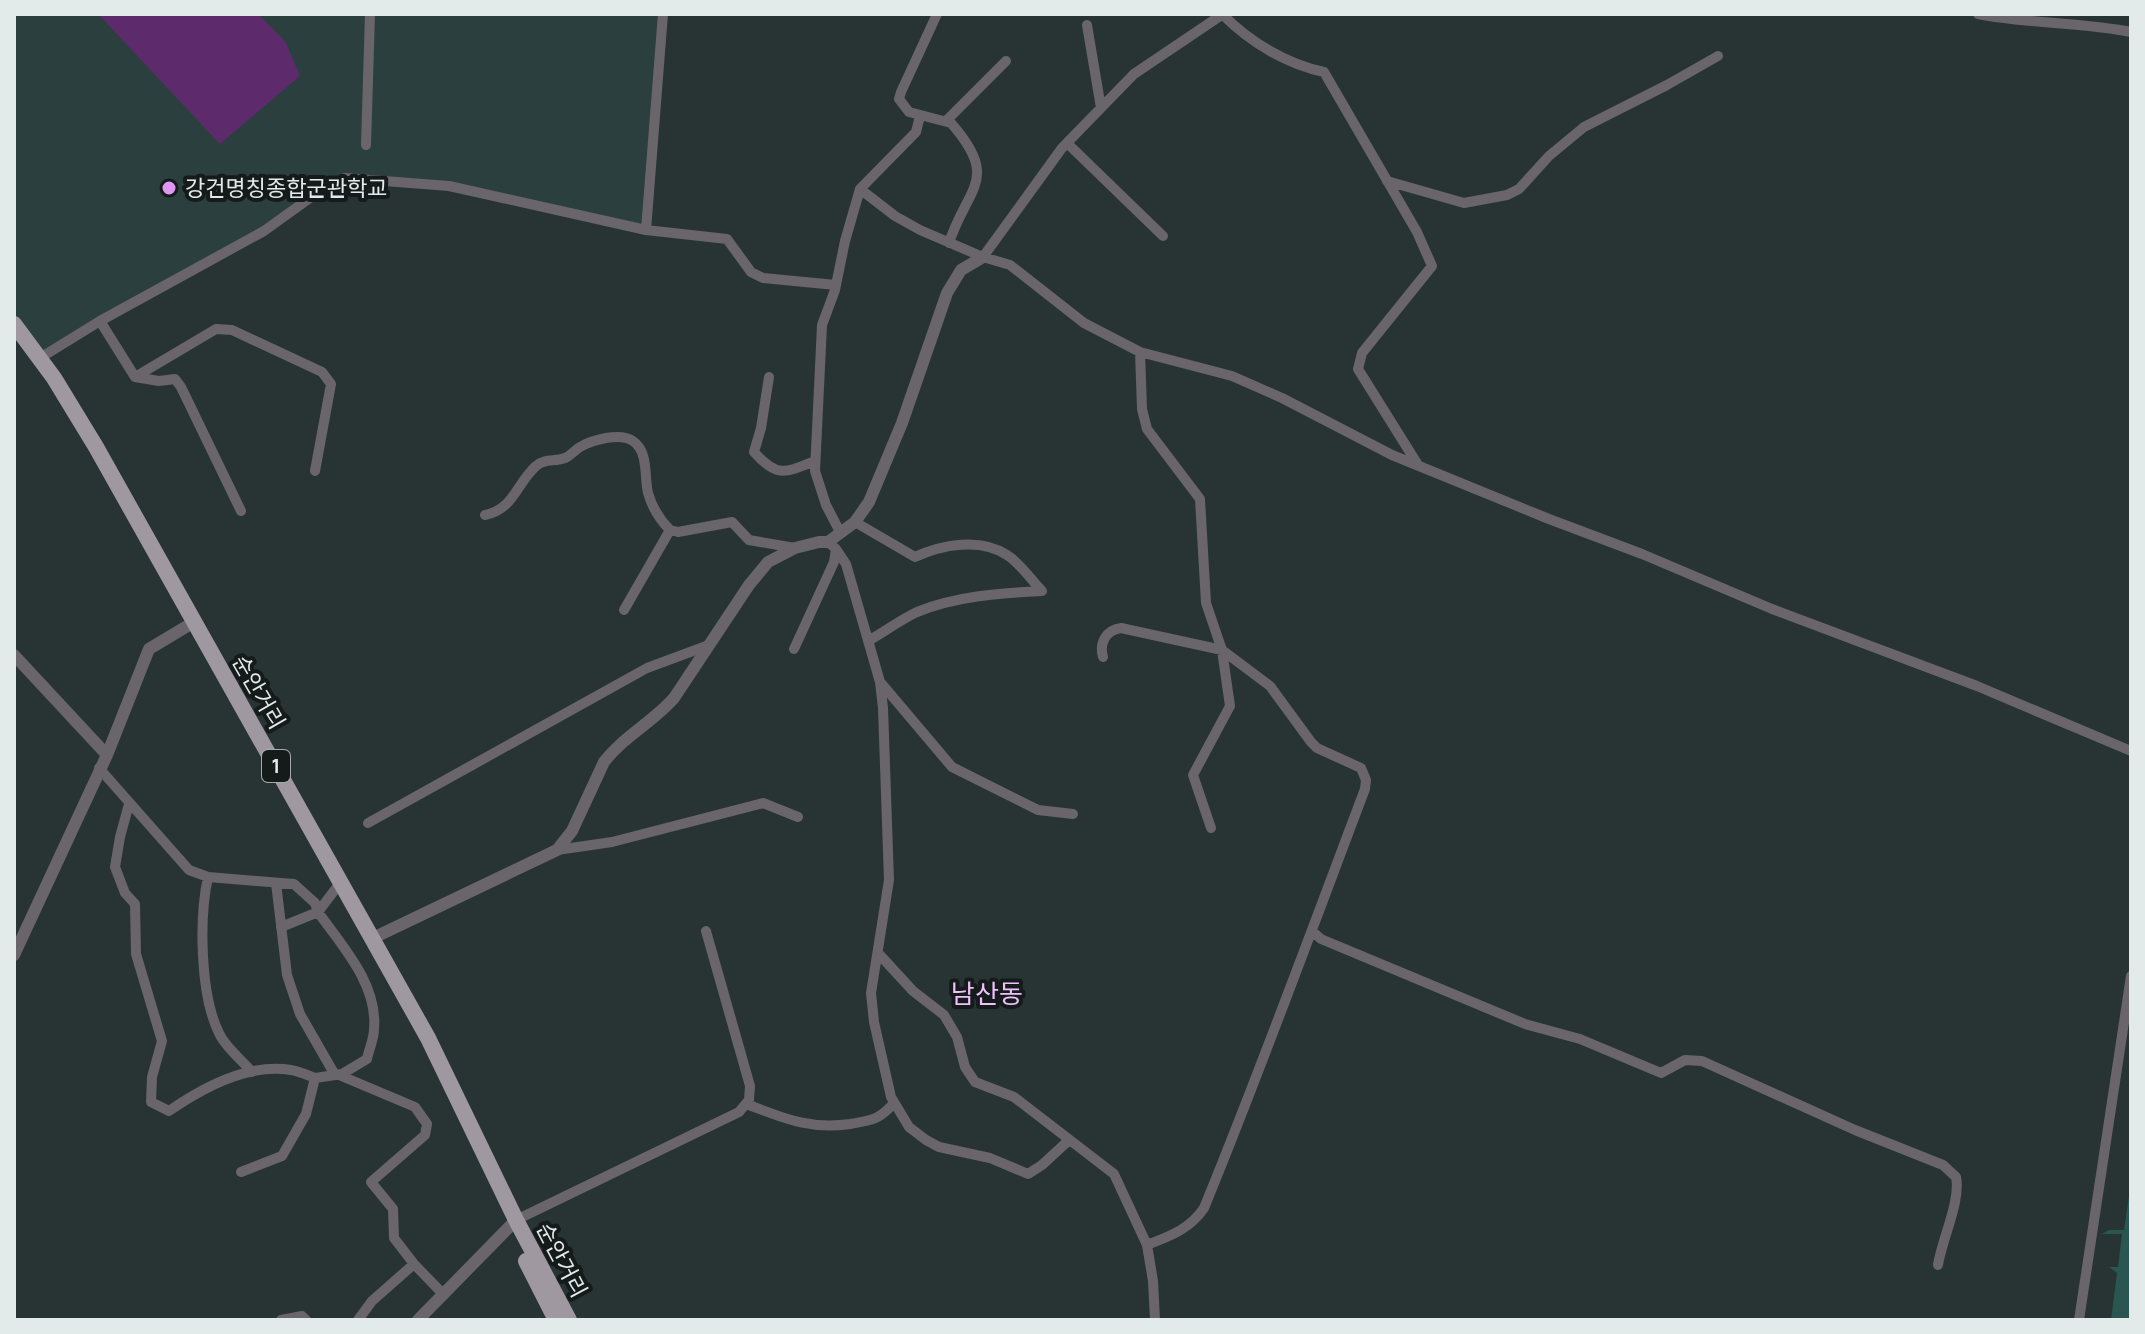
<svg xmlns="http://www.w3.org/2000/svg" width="2145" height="1334" font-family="Manrope,'Noto Sans KR',sans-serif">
  <rect width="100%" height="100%" fill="#283433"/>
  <path fill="#2b403e" d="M14,14H663L646,230L449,186L345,178L264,231L40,358L14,324Z"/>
  <path fill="#5d2b6c" d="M98,14H258L285,41L300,76L220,144Z"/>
  <path fill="#2a5652" d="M2131,1182V1320H2111L2117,1273L2109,1267H2118L2122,1234H2102L2109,1230H2124Z"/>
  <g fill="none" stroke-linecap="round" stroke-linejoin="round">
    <path stroke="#69656a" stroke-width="10" d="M663,14L646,230L727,239L751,272L763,278L836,285
      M937,14L901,92L899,99L909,112L951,123C1001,180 967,187 949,243
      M1978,14C2029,24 2080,22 2131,32
      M1223,15C1250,42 1286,64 1324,72L1417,232L1432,266L1362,353L1358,369L1418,465
      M1087,25L1101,108
      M946,121L1006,61
      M1067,143L1163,236
      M366,145L370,14
      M1387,181L1464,203L1507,195L1519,189L1549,156L1584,127L1667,85L1718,56
      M860,189L895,216L920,230L983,257L1010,265L1084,323L1140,352L1232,376L1282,398L1392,455L1549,519L1642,554L1772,609L1977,686L2131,751
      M983,257L1062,148L1134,74L1223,14
      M100,321L264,231L321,190L345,178L449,186L646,230
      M1140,352L1142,409L1147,429L1200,499L1206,603L1222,650L1230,706L1193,775L1211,828
      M40,358L100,321L135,377L216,329L232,330L322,372L331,384L315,471
      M135,377L159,381L175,379L181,387L241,511
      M769,377L761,428L754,452C777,478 785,473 815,461
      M485,515C514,509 516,484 536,466C544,458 555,462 565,458C570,456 575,450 580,447C592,440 620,432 633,441C649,452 644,477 648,493C652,507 660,520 670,530L678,532L732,522L749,540L795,548
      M855,522L915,557C941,545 980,537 1007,555C1020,563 1031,580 1042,591
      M840,532L826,505L815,471L822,325L835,290L845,241L860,189L916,132L920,116
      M828,542L836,549L846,564L880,682L883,708L889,880L871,993L874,1022L891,1097L909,1127L926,1140L939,1147L990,1158L1028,1174L1042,1165L1068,1141
      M624,610L670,530
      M868,641C884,632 900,620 917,612C956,596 1001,593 1042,591
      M794,649L834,562L836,549
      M1103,657C1099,643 1106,630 1121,628L1222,650L1270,686L1311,742L1317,748L1361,768L1366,780L1365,789C1312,929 1261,1069 1204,1208C1190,1229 1170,1236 1147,1245
      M881,683L952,767L1038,810L1073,814
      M99,768L189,870L208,877L294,884L315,903L318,912C342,946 378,984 374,1029C374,1039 369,1049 367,1059L342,1074L315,1078
      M129,804L120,837L115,867L125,893L135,904L136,954L162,1041L152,1077L151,1102L169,1111C202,1088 249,1063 291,1070C299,1071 307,1075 315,1078L306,1114L282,1156L241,1172
      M368,823L647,668L709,645
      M557,850L612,842L763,803L798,817
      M208,877C199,918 200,995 219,1033C225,1047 242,1060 252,1072
      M276,883L287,975L300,1014L335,1075
      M281,927L318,912L340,883
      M1313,932L1321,939L1525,1024L1580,1039L1661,1073L1685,1060L1702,1061L1855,1130L1943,1165L1956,1177C1961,1201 1942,1239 1938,1265
      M878,953L913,991L944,1015L957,1037L965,1067L975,1082L1014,1097L1114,1174L1147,1245L1153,1281L1155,1320
      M339,1075L415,1107L427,1124L425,1135L371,1182L393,1209L394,1238L414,1264
      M746,1104C784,1118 809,1130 850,1124C872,1120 879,1120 894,1103
      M516,1220L739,1112L749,1100L750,1086L706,931
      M281,1320L302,1316L306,1320
      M358,1320L372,1301L414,1264L444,1295
      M2079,1320L2131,976"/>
    <path stroke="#69656a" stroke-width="12" d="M14,655L107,755
      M373,938L557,850L572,831L604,762C624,736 653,722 674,698L749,585L768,562L795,548L819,542H828L855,522L869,502L902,423L947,293L961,270L983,257
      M14,955L107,755L149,649L194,622
      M418,1320L516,1220"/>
    <path stroke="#9f98a1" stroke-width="16" d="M14,324L54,378L96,447L428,1038L516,1220L569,1320
      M526,1261L556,1320"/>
  </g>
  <circle fill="#de98f2" stroke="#151b1a" stroke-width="3" cx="169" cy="188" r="8"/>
  <g text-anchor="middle" stroke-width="8" stroke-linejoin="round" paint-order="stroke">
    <rect fill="#151b1a" stroke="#a5adac" stroke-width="2" x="262" y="750" width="28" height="32" rx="6"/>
    <g font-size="20" font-weight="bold" fill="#e3ebea">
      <text x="276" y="773">1</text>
    </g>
    <g font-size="22" fill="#e3ebea" stroke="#151b1a" text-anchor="start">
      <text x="185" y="196">강건명칭종합군관학교</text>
    </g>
    <g font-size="22" fill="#e3ebea" stroke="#151b1a">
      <text transform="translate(259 692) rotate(60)" y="8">순안거리</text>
      <text transform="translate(562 1260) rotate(62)" y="8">순안거리</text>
    </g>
    <g font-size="26" fill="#efbffe" stroke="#151b1a">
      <text x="987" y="1003">남산동</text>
    </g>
  </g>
  <rect width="2145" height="1334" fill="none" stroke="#e3ebea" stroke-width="32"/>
</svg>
